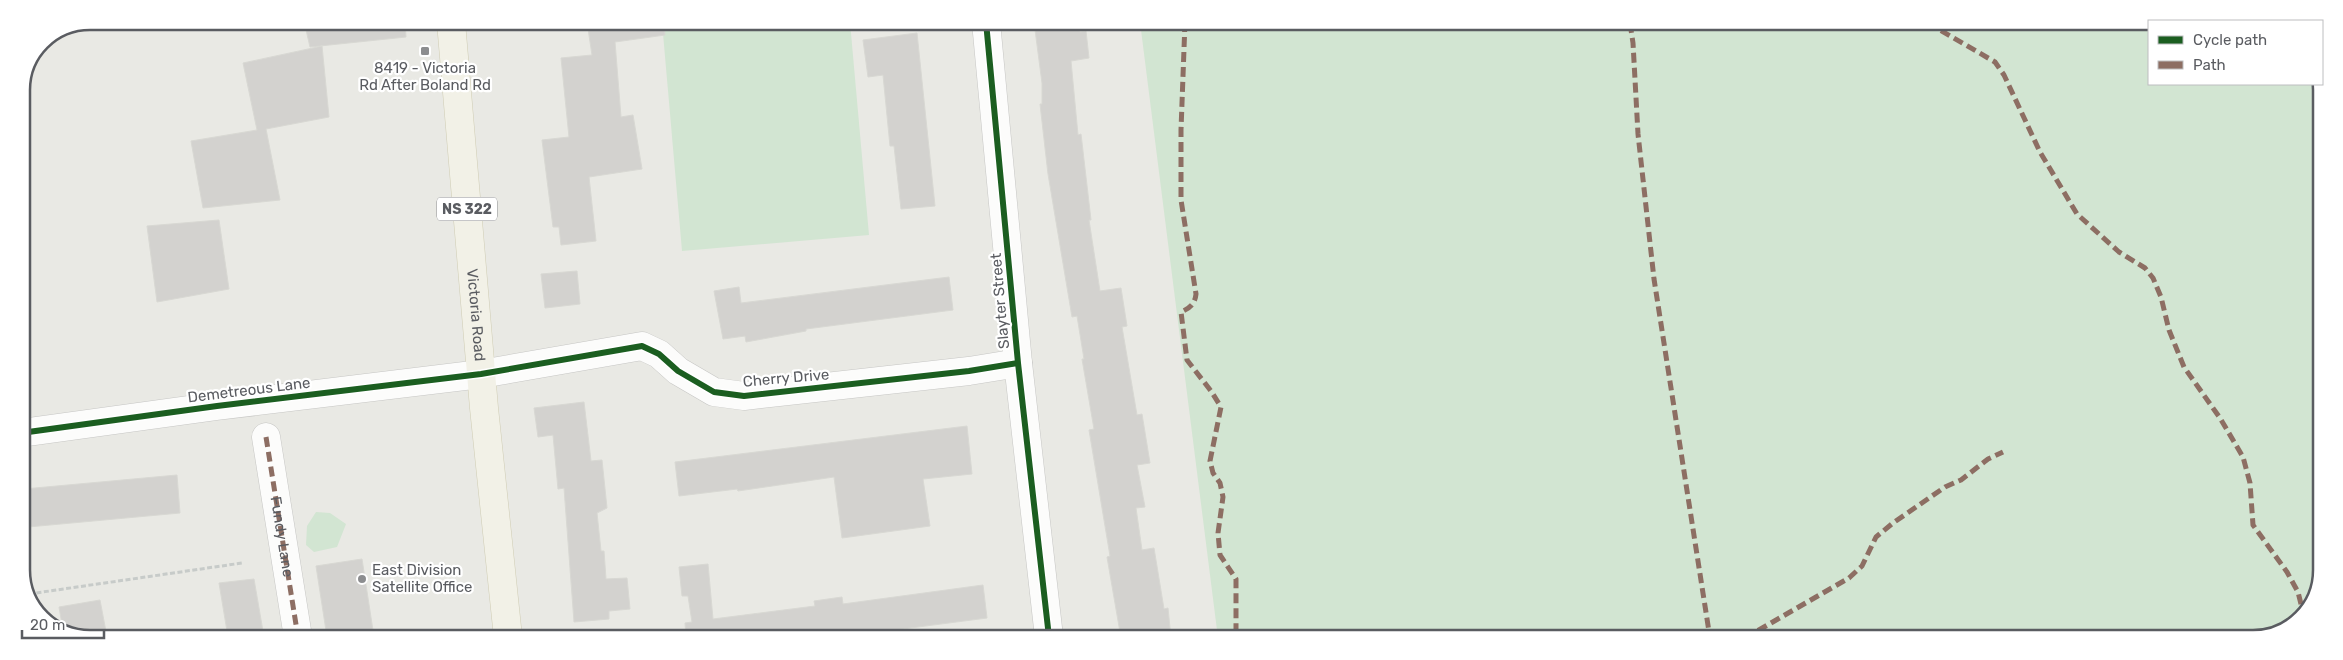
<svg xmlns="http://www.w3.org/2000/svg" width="2343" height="660" font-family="Rubik,sans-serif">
  <rect width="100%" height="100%" fill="#e9e9e4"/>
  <path fill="#d2e5d2" d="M662,22H850L869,235L682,251Z
    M1140,22L2149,23V84H2321L2319,588L2295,624L2253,639L1218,638Z
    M316,512L330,513L346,524L337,547L314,552L306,545L307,526Z"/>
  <path fill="#d3d2cf" stroke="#d8d8d3" d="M304,21L405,22L406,37L310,47Z
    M587,22H664L665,35L615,42L621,117L633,115L642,169L589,177L596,241L561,245L559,227H553L542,140L569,137L561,58L592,55Z
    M1034,22H1065V24L1079,23L1080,32L1086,31L1089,58L1071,61L1078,135L1081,134L1091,220H1089L1100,291L1121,288L1127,326L1122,327L1137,415L1142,414L1150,463L1137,465L1145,507L1136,508L1142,550L1154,548L1164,609L1168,608L1171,638H1121L1107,557L1110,556L1089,430L1094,429L1082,359H1084L1077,316L1072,317L1048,174L1040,104H1042V83Z
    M917,33L935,206L901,209L894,146H890L883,75L868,77L863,40Z
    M322,46L329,117L266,129L280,200L203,208L191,141L257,130L243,63Z
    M219,220L229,289L157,302L147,226Z
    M577,271L580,304L545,308L541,274Z
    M949,277L953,310L806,329V331L746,342L745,336L723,339L714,291L739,287L741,303Z
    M584,402L591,461L602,460L607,508L597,513L601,551H604L606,579L627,578L630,609L609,611V619L574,622L564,488L558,489L553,435L538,437L534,408Z
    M967,426L972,474L923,479L930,526L842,538L834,477L738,491L737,489L679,496L675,462Z
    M177,475L180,513L28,527L24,489Z
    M362,559L374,637H327L316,566Z
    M708,564L713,619L815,606L814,601L842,597L843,604L983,585L987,618L841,637H686L685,623L692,622L688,596H682L679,567Z
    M254,579L264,637H228L219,583Z
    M100,600L107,637L72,636L63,630L59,607Z"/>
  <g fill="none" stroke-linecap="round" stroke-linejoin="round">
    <g stroke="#c6c6c4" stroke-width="29">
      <g id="minor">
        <path d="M986,22L1018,363L1049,637"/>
        <path d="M21,433L217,406L481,374L642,346L659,354L678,371L714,392L744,396L969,371L1018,363"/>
        <path id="s1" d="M266,437L298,637"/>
      </g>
    </g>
    <g stroke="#cfccb3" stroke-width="29">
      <g id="major">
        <path id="s2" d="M451,22L484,408L508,637"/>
      </g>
    </g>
    <path stroke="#c7cbc9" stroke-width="3" stroke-dasharray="5 2.5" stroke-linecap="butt" d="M29,594L242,563"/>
    <use href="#minor" stroke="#fcfcfb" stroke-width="28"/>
    <use href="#major" stroke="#f2f1e7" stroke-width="28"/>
    <path stroke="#8d6e63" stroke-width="5" stroke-dasharray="10 5" stroke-linecap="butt" d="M1185,22L1181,130V200L1196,294C1195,304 1190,308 1181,312L1187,360L1211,391L1221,407L1210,461L1213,473L1220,483L1223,497L1218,533L1220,555L1236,579V638
      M1630,23L1633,43L1638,134L1654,279L1710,638
      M1928,23L1995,62L2004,75L2040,152L2077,214L2119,252L2145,268L2153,278L2161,297L2169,330L2184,367L2220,418L2243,457L2250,483L2253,525L2287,572L2298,592L2303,612
      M266,437L298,637
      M1745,638L1849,578L1862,566L1876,537L1893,523L1945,487L1961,480L1988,459L2003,452"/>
    <g stroke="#fff" stroke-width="9">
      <path id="cycleway" d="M986,22L1018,363L1049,637
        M21,433L217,406L481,374L642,346L659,354L678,371L714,392L744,396L969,371L1018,363"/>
    </g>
    <use href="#cycleway" stroke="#1b5e20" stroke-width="6"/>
  </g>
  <g fill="#8c8d8f" stroke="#fff" stroke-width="2">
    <rect x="420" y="46" width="10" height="10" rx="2.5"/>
    <circle cx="362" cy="579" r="5"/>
  </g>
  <g text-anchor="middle" stroke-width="4.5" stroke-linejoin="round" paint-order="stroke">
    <rect fill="#fff" stroke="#8c8d90" stroke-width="1" x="437" y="197.5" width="60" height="23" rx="4"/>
    <g font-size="14" font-weight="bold" fill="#5a5c61">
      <text x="467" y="214">NS 322</text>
    </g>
    <g font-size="15" fill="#5a5c61" stroke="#fff">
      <text x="425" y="73">8419 - Victoria<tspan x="425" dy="17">Rd After Boland Rd</tspan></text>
      <text x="372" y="575" text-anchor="start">East Division<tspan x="372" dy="17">Satellite Office</tspan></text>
    </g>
    <g font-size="15" fill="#5a5c61" stroke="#fff">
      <text transform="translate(1000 301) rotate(-95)" y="5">Slayter Street</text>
      <text dy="5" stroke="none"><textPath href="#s2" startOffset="294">Victoria Road</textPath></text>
      <text transform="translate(786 378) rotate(-5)" y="5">Cherry Drive</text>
      <text transform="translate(249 390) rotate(-7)" y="5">Demetreous Lane</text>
      <text dy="5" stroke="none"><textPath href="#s1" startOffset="101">Fundy Lane</textPath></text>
    </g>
  </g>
  <path d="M0 0H2343V660H0ZM90 30H2253A60 60 0 0 1 2313 90V570A60 60 0 0 1 2253 630H90A60 60 0 0 1 30 570V90A60 60 0 0 1 90 30Z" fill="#fff" fill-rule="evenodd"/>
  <path fill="none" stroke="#5a5c61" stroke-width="2.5" d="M90 30H2253A60 60 0 0 1 2313 90V570A60 60 0 0 1 2253 630H90A60 60 0 0 1 30 570V90A60 60 0 0 1 90 30Z"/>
  <rect x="2148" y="20" width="175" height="65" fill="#ffffff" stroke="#bdbec0"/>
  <rect x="2158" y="36" width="25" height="8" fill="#1b5e20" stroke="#bdbec0"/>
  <text x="2193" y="45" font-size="15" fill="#5a5c61">Cycle path</text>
  <rect x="2158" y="61" width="25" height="8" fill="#8d6e63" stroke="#bdbec0"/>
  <text x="2193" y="70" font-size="15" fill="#5a5c61">Path</text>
  <path d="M22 630v8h82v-8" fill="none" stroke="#5a5c61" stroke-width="2.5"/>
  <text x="30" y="630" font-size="15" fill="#5a5c61" stroke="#ffffff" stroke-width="4" paint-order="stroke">20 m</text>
</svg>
